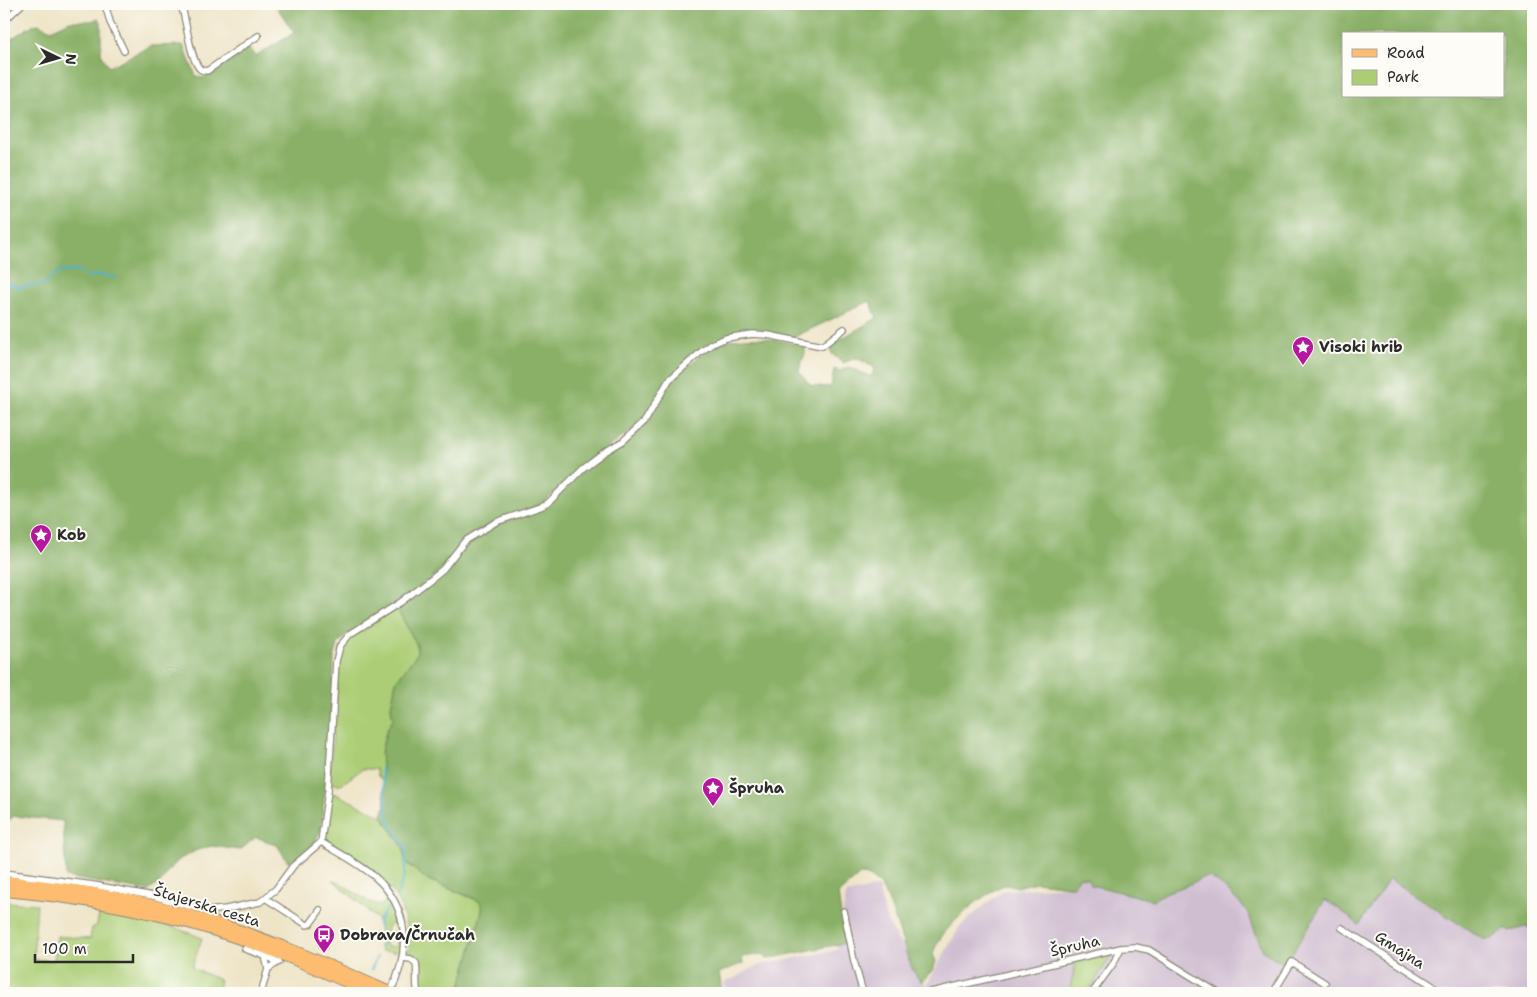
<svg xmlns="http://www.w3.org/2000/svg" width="1537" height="997" font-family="'Shantell Sans',sans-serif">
  <rect width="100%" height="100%" fill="#fdfcf7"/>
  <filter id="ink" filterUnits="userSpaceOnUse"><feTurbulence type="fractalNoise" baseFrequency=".02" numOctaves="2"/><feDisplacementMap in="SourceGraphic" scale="10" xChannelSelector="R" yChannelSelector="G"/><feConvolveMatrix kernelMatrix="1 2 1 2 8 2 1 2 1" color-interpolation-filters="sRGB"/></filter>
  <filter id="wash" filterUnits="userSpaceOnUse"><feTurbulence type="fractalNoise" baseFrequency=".0096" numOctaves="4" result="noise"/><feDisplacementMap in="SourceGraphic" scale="20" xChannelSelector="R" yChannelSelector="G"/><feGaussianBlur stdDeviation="1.12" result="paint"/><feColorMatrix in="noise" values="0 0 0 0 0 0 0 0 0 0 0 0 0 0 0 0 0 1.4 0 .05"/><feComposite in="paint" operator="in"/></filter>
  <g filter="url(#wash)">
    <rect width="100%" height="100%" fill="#ede3c4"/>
    <path fill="#cfbed0" d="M1079,877L1087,878L1088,881L1102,889L1155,899L1167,892L1186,886L1204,877H1210L1224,887L1247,911L1263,951L1325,900L1338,908L1389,879L1428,905L1492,939L1506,929L1513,932L1525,927L1533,928V993H725L724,983L759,965L837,950L846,894L878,887L887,922L926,986L960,926L1003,890L1069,886Z"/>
    <path fill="#accd75" stroke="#6c7c50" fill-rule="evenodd" d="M396,607L417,645V654L396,681L391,707L393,719L385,735L381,753L384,783L378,776L376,769H362L342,784H329L340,649L352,636Z
      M329,793L336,794L382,816L403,847L405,862L426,879L481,902L483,907L482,911L459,993L421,992L419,983L421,962L411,955L409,951C406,906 396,886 358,861C347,854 335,848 326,839L325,836Z
      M333,880C347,884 367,906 382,905L389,897C396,910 410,942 396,952L381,951V931L377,919ZM390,924H393C397,928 398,942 394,947L386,946L385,944L388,927Z
      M4,902L37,904L33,959L54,961L57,936L90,939L92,928L97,925L99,914C129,913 174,926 202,938L192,968L220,980L217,993H4Z
      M1114,952L1087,993H1069L1076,961Z"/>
    <path fill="#89b066" stroke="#5a6e48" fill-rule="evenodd" d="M275,4H1533V928L1525,927L1509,932L1506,929L1492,939H1483L1389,879L1359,925L1338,908L1325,900L1285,965L1263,951L1247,911L1224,887L1210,877H1204L1186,886L1167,892L1152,900L1091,885L1087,878L1079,877L1074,886H1069L1036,882L1017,887L1007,884C985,891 936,932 933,955L936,961L933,971L922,982C899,964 896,873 860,875L838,894L845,943L767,959L764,954L742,957L743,963L719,973L722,993H459L482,911C483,905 481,902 476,899L426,879L405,862L403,847L382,816L385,806L381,753L383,744L387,729L393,719L391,707L396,681L417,654V645L396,607L422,588L464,544L498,524L541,509L575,477L611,450L628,441L637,433L652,415L666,388L671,382C682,372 693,361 706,351C735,330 770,338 803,346L805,347V353L799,371L811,386L831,387L834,369L840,371L849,367L871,377L875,368L857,358L843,363L832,354L830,347L837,341L877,318L870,301L794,337L768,332H751L732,334L706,345L666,380L645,417L634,429L587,461L542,504L467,536L439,570L414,591L348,634L338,644L334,658L330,736L321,829L314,844L302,855L288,862L277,845L256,837L240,850L212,846L197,850L180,859L167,872L161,882L148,891L66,877L63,821L14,816L4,824V43L33,25L38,24L51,30L70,21H91L99,18L101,22V54L109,67L151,46L183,45L196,76L203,78L248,48L256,56L294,33ZM1343,34H1503V96H1343Z"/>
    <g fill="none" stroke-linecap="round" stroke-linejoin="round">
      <path stroke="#4eb0cd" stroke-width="2" d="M4,283H10L19,288L27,285H43L58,272L78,271L87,277L100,275L117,278
        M381,768L389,822L405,846L406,861L404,877L397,895
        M380,947L382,939L378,922L390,904
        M371,970L377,957"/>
    </g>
  </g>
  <g filter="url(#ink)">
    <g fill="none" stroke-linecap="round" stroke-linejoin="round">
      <g stroke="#8c8778" stroke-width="8">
        <path id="minor" d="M105,4L110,22L124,51
          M181,4C186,18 190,60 200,69C202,71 204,70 207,71L258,36
          M4,21L22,4
          M321,842L328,791L336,661L340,646L350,634L401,602L432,578L443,569L465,541L496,522L540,507L548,503L583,468L603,453L623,441L645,421L669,380L702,351L712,344L726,338L752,334L768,335L822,346L844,329
          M4,873L93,885L153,896L207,911L226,909L260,902L265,898L276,889L293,866L321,842C339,853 359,863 375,877C411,909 410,953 390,993
          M265,898L307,925L310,924L320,910
          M844,911L854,961L863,993
          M1342,928L1444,993
          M245,949L265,956L268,969
          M265,956L279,962
          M403,958L411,959L416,963C418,973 415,983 418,993
          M261,993L268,969L279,962
          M927,993L1121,948L1135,947L1149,950L1218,993
          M1092,993L1113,964L1121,948
          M1273,993L1292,962L1325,983"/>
      </g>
      <g stroke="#8c8778" stroke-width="12">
        <path id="primary" d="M4,881C68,888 132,897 194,916C262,935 327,964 392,993
          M4,891C61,896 118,905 173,919C241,936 307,964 370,993"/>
      </g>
      <use href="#minor" stroke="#fff" stroke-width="5.5"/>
      <use href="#primary" stroke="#fdbc70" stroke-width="10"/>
    </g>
  </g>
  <defs>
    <g id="sight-pin" transform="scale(1.125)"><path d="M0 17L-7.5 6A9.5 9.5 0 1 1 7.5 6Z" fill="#b5179e" stroke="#fdfcf7"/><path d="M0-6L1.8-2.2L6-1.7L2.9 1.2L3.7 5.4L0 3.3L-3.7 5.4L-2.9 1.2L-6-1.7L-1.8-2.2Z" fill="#fff"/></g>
    <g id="bus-pin" transform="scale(1.125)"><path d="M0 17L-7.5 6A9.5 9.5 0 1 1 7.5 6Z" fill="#b5179e" stroke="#fdfcf7"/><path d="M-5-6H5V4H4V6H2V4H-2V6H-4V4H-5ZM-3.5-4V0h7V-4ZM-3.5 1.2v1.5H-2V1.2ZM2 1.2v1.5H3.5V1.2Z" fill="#fff"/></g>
  </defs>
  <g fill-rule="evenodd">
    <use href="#sight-pin" x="1303" y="347"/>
    <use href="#sight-pin" x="41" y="535"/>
    <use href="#sight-pin" x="713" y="788"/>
    <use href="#bus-pin" x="324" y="935"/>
  </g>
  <g text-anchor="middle" stroke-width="4" stroke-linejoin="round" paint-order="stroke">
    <g font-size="15" font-weight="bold" fill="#2b2b2b" stroke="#fdfcf7" text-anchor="start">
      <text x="1319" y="352">Visoki hrib</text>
      <text x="57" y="540">Kob</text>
      <text x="729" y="793">Špruha</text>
      <text x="340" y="940">Dobrava/Črnučah</text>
    </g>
    <g font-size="15" fill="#2b2b2b" stroke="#fdfcf7">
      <text transform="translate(207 906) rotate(17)" y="5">Štajerska cesta</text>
      <text transform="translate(1075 946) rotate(-13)" y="5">Špruha</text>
      <text transform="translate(1400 950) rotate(33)" y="5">Gmajna</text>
    </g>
  </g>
  <rect width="1537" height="997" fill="none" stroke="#fdfcf7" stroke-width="20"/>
  <rect x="1342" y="32" width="162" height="65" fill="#fdfcf7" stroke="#a9a8a5"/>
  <rect x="1352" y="49" width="25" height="8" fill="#fdbc70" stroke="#a9a8a5"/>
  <text x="1387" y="58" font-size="15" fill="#2b2b2b">Road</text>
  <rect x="1352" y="70" width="25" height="15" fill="#accd75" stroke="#a9a8a5"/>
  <text x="1387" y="82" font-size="15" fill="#2b2b2b">Park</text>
  <g transform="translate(58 58) rotate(95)" stroke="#fdfcf7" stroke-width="4" paint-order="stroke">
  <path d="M0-4L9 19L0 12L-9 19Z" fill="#2b2b2b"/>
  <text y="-8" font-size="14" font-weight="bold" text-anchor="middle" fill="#2b2b2b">N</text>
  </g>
  <path d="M35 954v8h98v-8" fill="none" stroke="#2b2b2b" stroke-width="2.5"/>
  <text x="42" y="954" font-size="15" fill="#2b2b2b" stroke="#fdfcf7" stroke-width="4" paint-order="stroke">100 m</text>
</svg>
